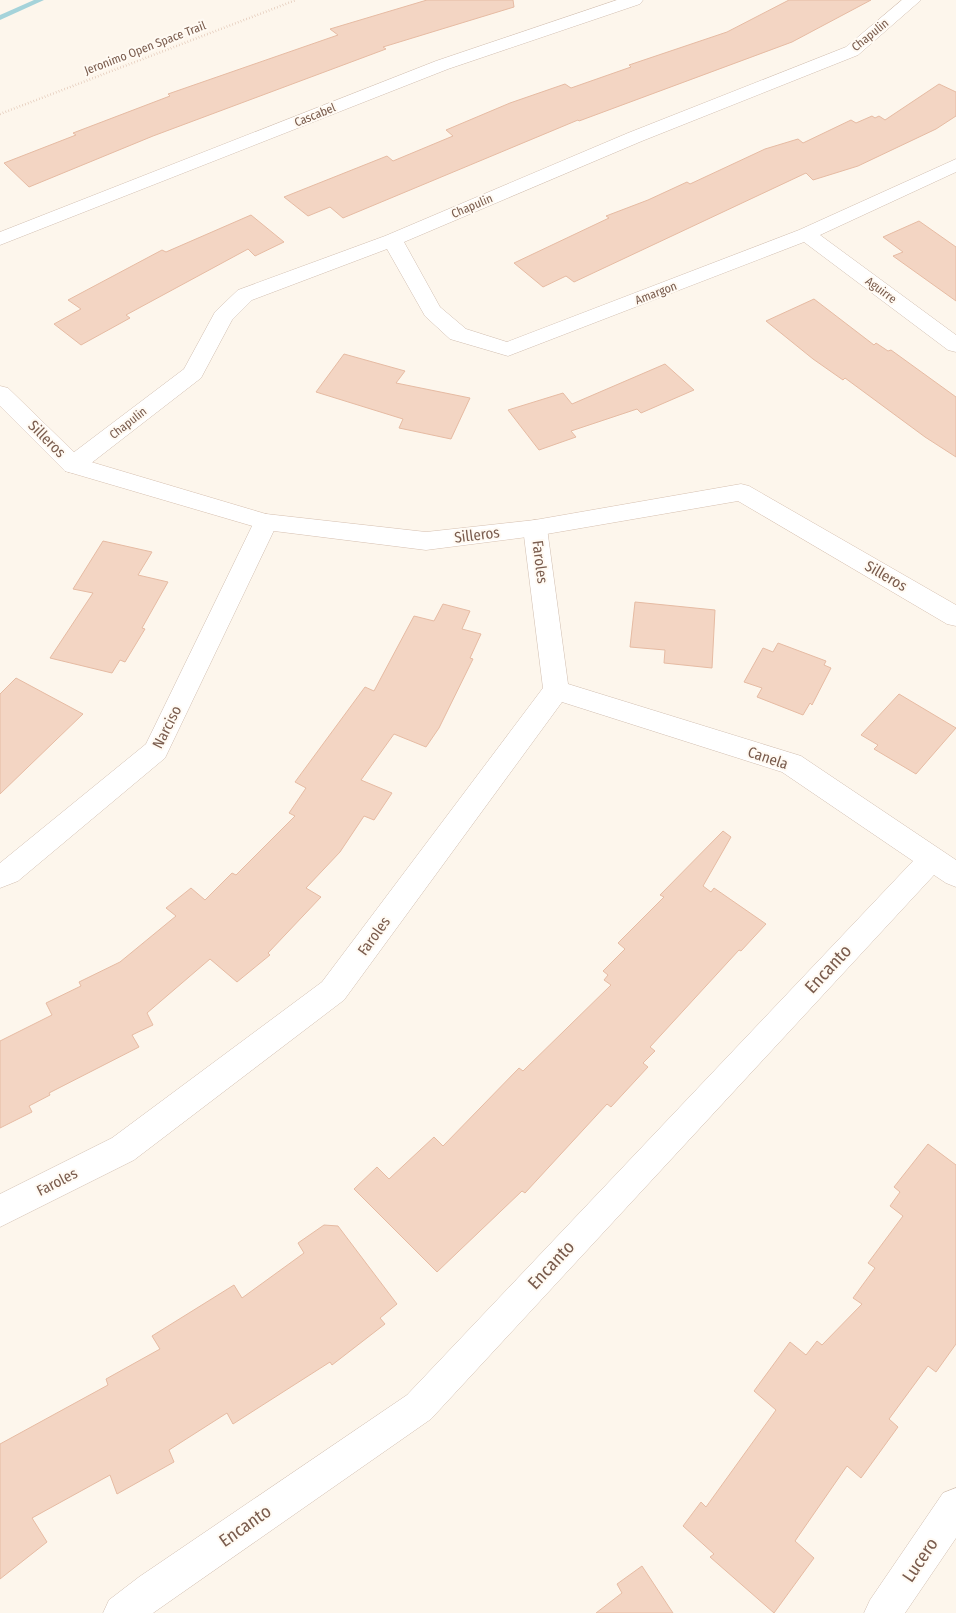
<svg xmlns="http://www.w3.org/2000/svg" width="956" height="1613" font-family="'Fira Sans Condensed',sans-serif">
  <rect width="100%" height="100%" fill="#fdf6ec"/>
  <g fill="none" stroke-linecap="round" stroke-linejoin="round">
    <path fill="#a5d3da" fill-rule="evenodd" d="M34,0H44L0,20V15Z"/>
  </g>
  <path fill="#f3d5c3" stroke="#e6bba3" d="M427,0H513L514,7L383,47L386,49L153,136L29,187L4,163L76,135L73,133L170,96L168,94L338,35L330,29Z
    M789,0H871L792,42L579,121L578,120L343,218L330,207L308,216L284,197L387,156L393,161L453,136L446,130L510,103L565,84L571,88L631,67L629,65L727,32Z
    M939,84L956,92V116L936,129L858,166L813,180L806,173L574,282L566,276L543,287L514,263L609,218L606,216L648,200L687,182L690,184L765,149L798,139L803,143L851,120L856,123L872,116L875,118L879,116L885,120Z
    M251,215L284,242L255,256L248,249L126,315L130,318L81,345L54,324L81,309L68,300L162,250L166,252Z
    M919,221L956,247V301L893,256L903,252L883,237Z
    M814,299L874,345L876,343L888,351L891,350L956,397V457L925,437L845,378L843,380L813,359L766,321Z
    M344,354L405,371L396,383L470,398L451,439L399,428L403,419L316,392Z
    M665,364L694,390L641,413L637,409L571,431L576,437L539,450L508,410L563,393L572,404Z
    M103,541L152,552L138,575L168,582L142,628L145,629L125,662L120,660L112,673L50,658L93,593L73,589Z
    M635,602L715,610L712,668L664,663L665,650L630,647Z
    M443,604L470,611L462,629L481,634L470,658L473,659L439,728L426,747L394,734L361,780L392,793L374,820L364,816L340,852L306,888L321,897L268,953L270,955L237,982L210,959L147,1013L153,1025L132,1035L139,1047L49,1093L50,1095L29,1106L32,1112L0,1128V1041L52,1015L46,1003L81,986L79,982L120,962L176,916L166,908L191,888L205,900L232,873L236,875L295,816L289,813L306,788L295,782L365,687L374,691L414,616L434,621Z
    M778,643L826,661L824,665L831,668L812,705L810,703L803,715L757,697L762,688L744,682L763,648L773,652Z
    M16,678L83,714L0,794V694Z
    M899,694L956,728L916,774L874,749L878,745L861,735Z
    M723,831L731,837L703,886L711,892L714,888L766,924L741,951L739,950L650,1047L655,1051L643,1063L648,1067L611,1107L607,1104L525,1193L522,1191L437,1272L354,1189L377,1167L389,1179L434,1137L443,1146L519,1068L523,1071L611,985L604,980L608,975L603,971L625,949L618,943L664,897L660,895Z
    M928,1144L956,1165V1344L936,1372L928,1366L889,1419L898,1427L861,1478L847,1466L795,1541L814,1558L774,1613L710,1557L714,1554L683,1526L701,1502L706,1507L776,1410L754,1391L790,1342L806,1355L817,1341L822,1345L862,1304L853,1298L875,1268L868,1263L903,1216L890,1206L900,1192L894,1187Z
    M324,1225L338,1226L397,1304L380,1318L385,1324L332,1365L330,1362L233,1424L227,1413L169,1450L174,1462L117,1494L110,1475L32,1518L47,1542L0,1579V1444L108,1385L106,1379L160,1349L152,1336L234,1285L242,1298L304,1253L298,1243Z
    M642,1566L673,1613H596L622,1593L617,1584Z"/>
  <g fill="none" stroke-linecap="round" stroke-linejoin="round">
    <g stroke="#d1beb0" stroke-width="1">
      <path id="street" d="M617,0H643L640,4L448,69L0,245V232L436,61Z
        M902,0H921L858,55L642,141L404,242L440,307L466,329L507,342L799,230L956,159V172L820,235L956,335V352L948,350L804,242L508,356L450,339L425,316L387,249L252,300L232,320L201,378L81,471L73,473L65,471L61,465L65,459L184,369L215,312L238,290L385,236L628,133L846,47Z
        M266,514L274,516L278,522L165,758L18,881L0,888V863L146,744L254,522L258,516Z
        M535,520L543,522L547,528L568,684L801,756L956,860V887L946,883L934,875L431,1419L153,1613H103L109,1600L139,1577L407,1395L913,861L782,772L562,702L344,1000L134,1160L0,1227V1194L112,1138L322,982L543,688L523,528L527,522Z
        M956,1488V1538L905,1613H864L870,1600L943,1493Z"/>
    </g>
    <g stroke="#d6c0b0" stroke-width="1">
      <path id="secondary" d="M0,386L8,388L81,459L266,514L426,532L535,520L741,484L749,486L956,605V626L947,624L738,501L535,536L426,550L266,530L65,471L0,406Z"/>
    </g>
    <path stroke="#d9b8a5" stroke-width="2.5" stroke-dasharray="0.5 2.5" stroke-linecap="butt" d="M0,114L296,0"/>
    <use href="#street" fill="#fff" fill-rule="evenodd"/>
    <use href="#secondary" fill="#fff" fill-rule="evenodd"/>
  </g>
  <g text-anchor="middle" stroke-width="4" stroke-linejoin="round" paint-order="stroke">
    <g font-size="12" fill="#7a5c4d" stroke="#fffaf3">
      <text transform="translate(870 35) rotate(-39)" y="4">Chapulin</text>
      <text transform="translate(145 48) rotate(-21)" y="4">Jeronimo Open Space Trail</text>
      <text transform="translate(315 115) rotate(-22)" y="4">Cascabel</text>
      <text transform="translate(472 206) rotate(-23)" y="4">Chapulin</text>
      <text transform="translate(881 290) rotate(37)" y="4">Aguirre</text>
      <text transform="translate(656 293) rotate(-21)" y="4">Amargon</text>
      <text transform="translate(128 423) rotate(-38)" y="4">Chapulin</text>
    </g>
    <g font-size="15" fill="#7a5c4d" stroke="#fffaf3">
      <text transform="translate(47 439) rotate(45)" y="5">Silleros</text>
      <text transform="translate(477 535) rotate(-7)" y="5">Silleros</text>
      <text transform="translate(540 562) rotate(83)" y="5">Faroles</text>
      <text transform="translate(886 576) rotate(30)" y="5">Silleros</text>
      <text transform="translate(167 727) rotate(-63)" y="5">Narciso</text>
      <text transform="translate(768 758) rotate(19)" y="5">Canela</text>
      <text transform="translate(374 936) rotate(-54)" y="5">Faroles</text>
      <text transform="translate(57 1182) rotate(-27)" y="5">Faroles</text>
    </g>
    <g font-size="18" fill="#7a5c4d" stroke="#fffaf3">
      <text transform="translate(828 969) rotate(-47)" y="6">Encanto</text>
      <text transform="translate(551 1265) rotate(-47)" y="6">Encanto</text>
      <text transform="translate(245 1526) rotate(-35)" y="6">Encanto</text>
      <text transform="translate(920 1560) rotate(-56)" y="6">Lucero</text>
    </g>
  </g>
</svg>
